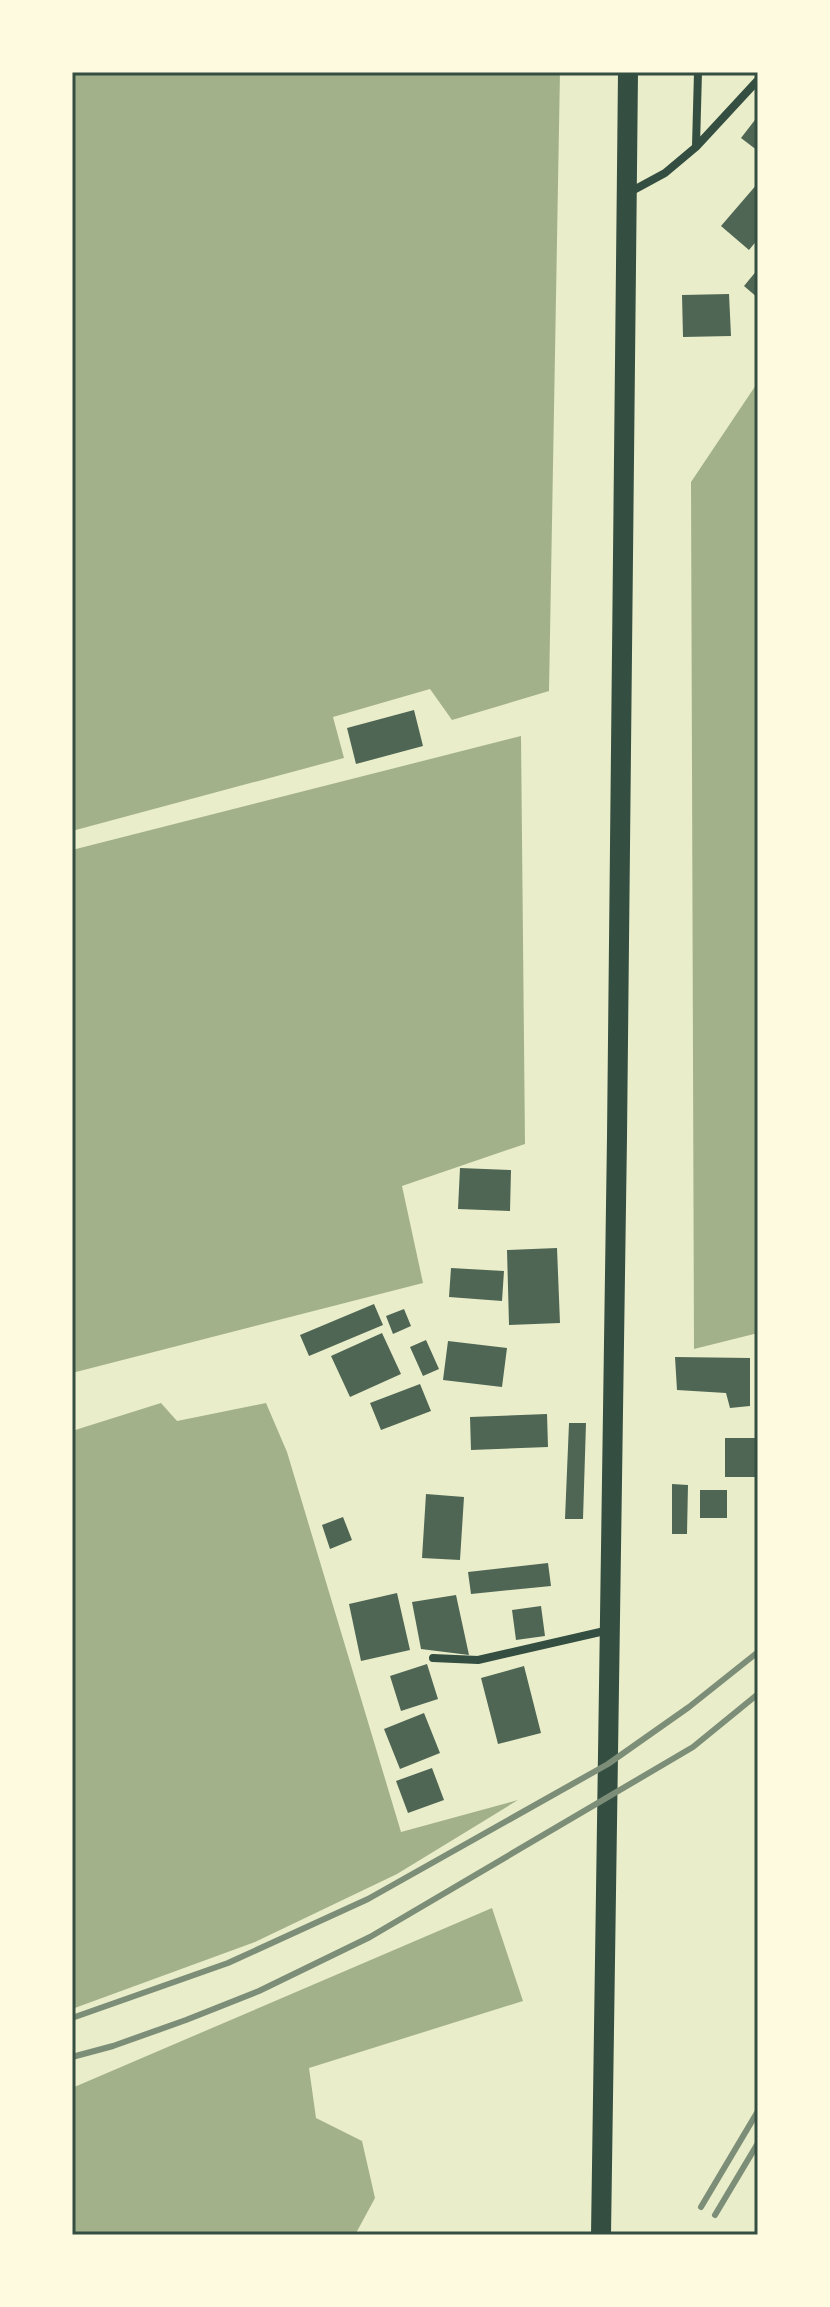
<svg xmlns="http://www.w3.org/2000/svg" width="830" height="2307" font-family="'Exo 2',sans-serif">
  <rect width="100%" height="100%" fill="#e9edc9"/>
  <path fill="#a3b18a" d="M72,72H560L549,691L452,720L430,689L333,717L344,758L72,831Z
    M758,382V1333L694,1349L691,482Z
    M521,736L525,1144L402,1186L423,1283L72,1373V850Z
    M161,1403L177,1421L266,1403L287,1452L401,1832L518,1800L397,1874L255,1942L72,2009V1431Z
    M492,1908L523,2001L309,2068L316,2118L362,2141L375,2198L355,2235H72V2088Z"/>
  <path fill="#4f6655" d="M758,116V151L741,138Z
    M758,183V239L749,250L721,226Z
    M758,269V298L744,286Z
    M729,294L731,336L683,337L682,295Z
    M414,710L423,746L356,764L347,728Z
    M460,1168L511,1170L510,1211L458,1209Z
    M557,1248L560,1323L509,1325L507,1250Z
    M451,1268L504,1271L502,1301L449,1297Z
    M374,1304L383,1325L309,1356L300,1335Z
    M404,1309L411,1326L393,1334L386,1316Z
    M382,1333L401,1374L350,1397L331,1356Z
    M426,1340L439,1369L423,1376L410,1347Z
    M448,1341L507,1348L502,1387L443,1380Z
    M675,1357L750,1358V1406L730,1408L726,1393L677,1390Z
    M420,1384L431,1411L381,1430L370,1403Z
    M547,1414L548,1447L471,1450L470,1417Z
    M569,1423H586L583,1519H565Z
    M725,1438H756V1477H725Z
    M672,1484L688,1485L687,1534H672Z
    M700,1490H727V1518H700Z
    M426,1494L464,1497L460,1560L422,1558Z
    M343,1517L352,1540L330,1549L322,1525Z
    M548,1563L551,1586L471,1594L468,1572Z
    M397,1593L410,1650L361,1661L349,1604Z
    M456,1595L469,1655L421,1649L412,1602Z
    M541,1606L545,1636L516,1640L512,1610Z
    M427,1664L438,1699L401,1711L390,1676Z
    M524,1666L541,1733L498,1744L481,1678Z
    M424,1713L440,1753L400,1769L384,1729Z
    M432,1768L444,1800L408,1813L396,1781Z"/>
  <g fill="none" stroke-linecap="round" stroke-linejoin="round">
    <path stroke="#344e41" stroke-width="8" d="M696,146L698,72
      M630,192L665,173L696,147L758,80
      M433,1658L478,1660L609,1630"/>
    <path stroke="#344e41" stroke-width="20" d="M601,2235L617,1137L628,72"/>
    <path stroke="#7c8e77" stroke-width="6" d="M72,2018L228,1963L368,1899L608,1764L689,1707L758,1652
      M72,2057L113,2046L186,2020L259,1991L370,1937L693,1747L758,1694
      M701,2207L758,2111
      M715,2215L758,2143"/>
  </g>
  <rect width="830" height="2307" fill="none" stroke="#fefae0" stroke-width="148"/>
  <rect x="74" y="74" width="682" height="2159" fill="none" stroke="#344e41" stroke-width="3"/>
</svg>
